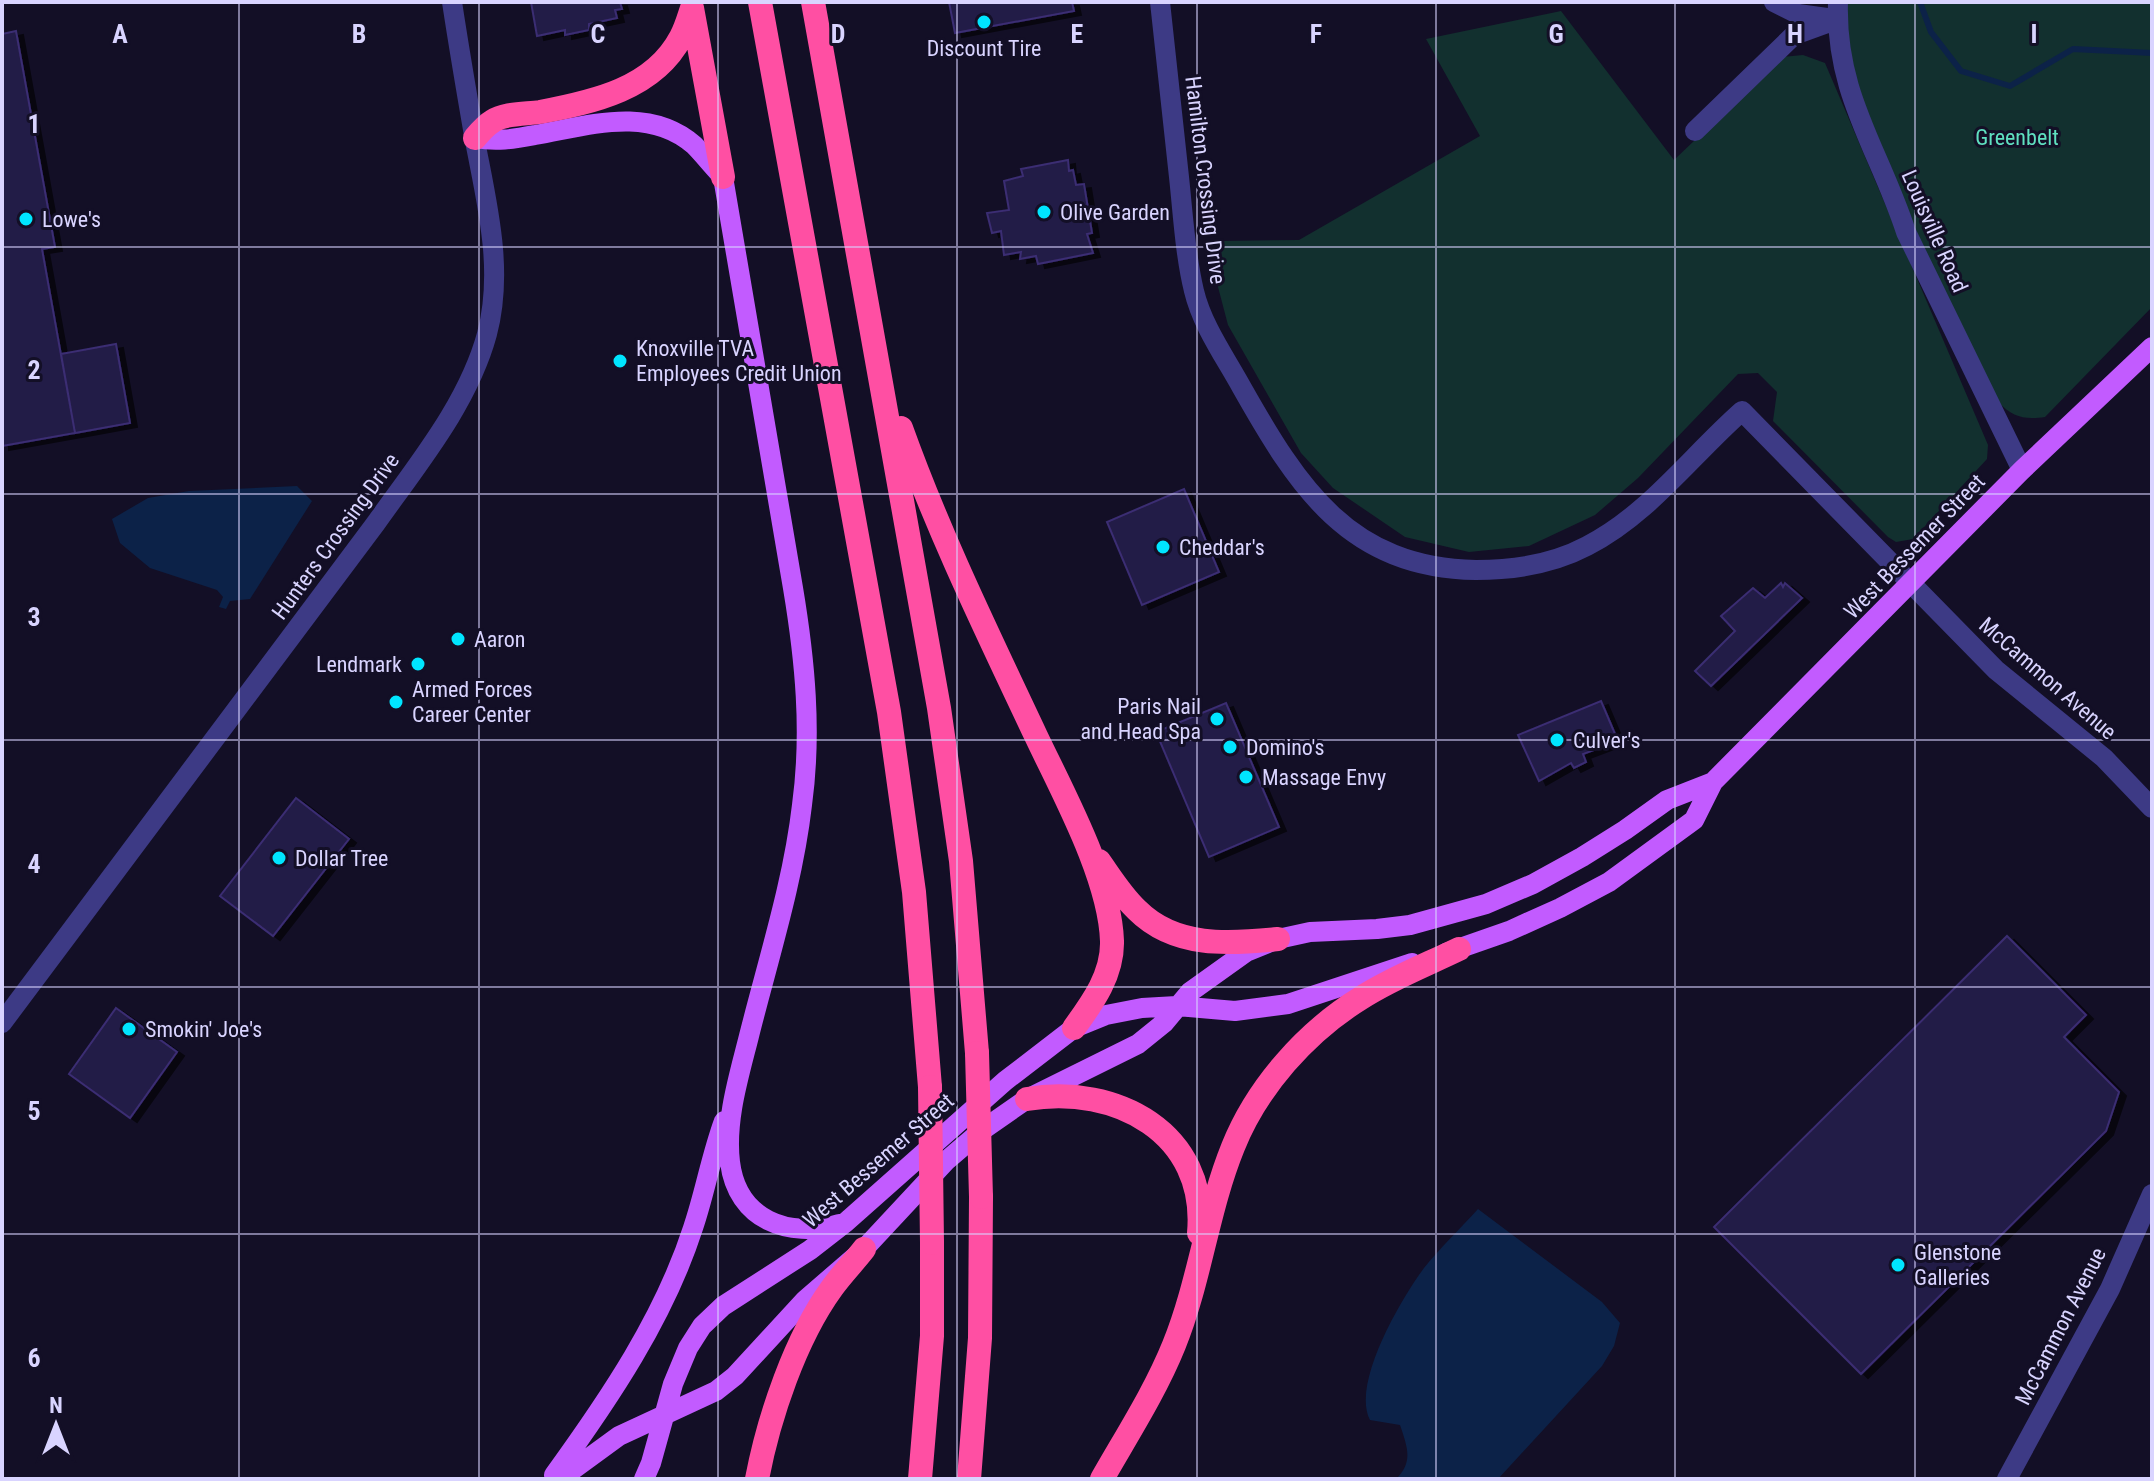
<svg xmlns="http://www.w3.org/2000/svg" width="2154" height="1481" font-family="'Roboto Condensed',sans-serif">
  <defs>
    <filter id="shadow"><feDropShadow dx="7" dy="4" stdDeviation="0" flood-color="#0009"/></filter>
  </defs>
  <rect width="100%" height="100%" fill="#130f26"/>
  <path fill="#12302f" d="M1839,2H2152V307L2045,417C2024,420 2013,417 1998,402L1898,207L1843,69Z
    M1561,11L1674,160L1782,57L1803,55L1825,63L1988,445L1987,459L1913,539L1896,542L1888,537L1773,421L1777,392L1758,373L1738,374L1638,478L1595,515L1529,546L1469,552L1405,537L1333,488L1301,453L1228,325L1207,245L1221,241L1299,240L1480,136L1426,39Z"/>
  <path fill="#0c2248" d="M297,486L312,501L250,599L230,601L226,609L219,607L223,597L217,590L150,568L120,543L112,519L148,498L189,491Z
    M1478,1209L1602,1302L1620,1323L1614,1346L1602,1366L1498,1479H1396C1414,1462 1407,1446 1400,1425L1370,1420C1351,1384 1401,1299 1424,1268C1440,1248 1460,1229 1478,1209Z"/>
  <g fill="none" stroke-linecap="round" stroke-linejoin="round">
    <path stroke="#0c2248" stroke-width="6" d="M1920,2L1931,32L1961,71L2010,86L2073,49L2152,53"/>
  </g>
  <path fill="#241b47" stroke="#3b2d73" stroke-width="2" filter="url(#shadow)" d="M531,2H620L622,9L615,10L617,18L589,24V30L565,35V30L537,36Z
    M949,2H1072L1074,11L955,33Z
    M16,31L55,247L42,249L75,433L2,446V34Z
    M1068,160L1069,171L1073,170L1076,185L1084,184L1092,233L1087,234L1093,253L1038,264L1036,256L1020,259L1021,252L1004,255L1001,231L992,233L987,213L1009,210L1004,181L1023,176L1021,169Z
    M116,344L130,423L75,433L61,354Z
    M1184,489L1219,572L1142,605L1107,522Z
    M1781,583L1783,587L1785,583L1802,598L1711,686L1695,671L1735,631L1721,616L1753,588L1765,598Z
    M1601,701L1618,741L1583,754L1586,762L1574,768L1571,763L1539,781L1518,735Z
    M1226,703L1279,827L1209,857L1156,732Z
    M296,798L349,839L273,936L220,896Z
    M2007,936L2086,1015L2064,1037L2119,1092L2106,1131L1861,1374L1714,1227Z
    M116,1008L177,1052L130,1118L69,1074Z"/>
  <g fill="none" stroke-linecap="round" stroke-linejoin="round">
    <path stroke="#3d3a85" stroke-width="20" d="M1160,2C1166,60 1173,118 1179,177C1183,214 1185,254 1194,291C1202,325 1225,357 1242,388C1298,487 1349,568 1476,570C1514,570 1553,564 1587,546C1648,515 1691,456 1742,411L1996,670L2104,758L2152,808
      M1774,2L1798,14L1834,19
      M1838,2C1835,94 1879,149 1906,232L2022,470
      M1695,131L1794,35L1838,19
      M2,1023L376,523C417,465 468,404 487,334C504,270 487,204 475,141C467,95 459,48 452,2
      M2007,1479L2110,1289L2152,1194"/>
    <path stroke="#c25bff" stroke-width="20" d="M475,138C497,142 513,139 535,135C588,126 648,105 694,145C704,155 713,167 723,177L793,588C805,660 812,732 802,805C793,883 768,960 749,1036C739,1076 725,1120 730,1162C737,1220 789,1239 839,1224
      M1446,953L1509,931L1560,908L1609,882L1694,820L1713,782L2022,470L2152,347
      M554,1475C609,1399 664,1318 693,1228C705,1193 711,1156 724,1121
      M560,1479L619,1436L716,1391L735,1376L805,1300L864,1249L946,1161L981,1131L1027,1099L1138,1044L1164,1023L1190,992L1246,952L1278,939L1310,932L1377,929L1410,925L1486,904L1533,884L1582,857L1625,830L1667,800L1713,782
      M644,1479L651,1463L673,1384L688,1348L702,1326L723,1306L810,1250L846,1222L1005,1081L1074,1028L1106,1015L1142,1008L1177,1006L1235,1011L1288,1004L1412,963"/>
    <path stroke="#ff4fa3" stroke-width="24" d="M760,2L889,712L914,892L930,1087
      M813,2L939,708L961,861L977,1053
      M692,8L723,177
      M475,138C480,132 486,125 493,121C504,113 527,114 540,112C593,102 654,89 681,37C686,28 689,17 692,8
      M901,428C939,534 988,634 1036,736C1063,793 1110,878 1112,941C1113,974 1093,1002 1074,1028
      M1099,861C1111,878 1122,896 1137,910C1175,948 1229,944 1278,939
      M1027,1099C1116,1084 1208,1133 1199,1233
      M757,1479C769,1417 795,1339 832,1288C842,1274 854,1262 864,1249
      M920,1479L932,1336V1243
      M969,1479L980,1338L981,1197
      M1102,1479C1127,1435 1155,1392 1174,1345C1200,1281 1207,1211 1233,1147C1257,1087 1306,1032 1361,998C1392,978 1426,965 1459,949"/>
    <path stroke="#ff4fa3" stroke-width="24" d="M977,1053L981,1197
      M930,1087L932,1243"/>
  </g>
  <path fill="none" stroke="#d9d4ff" stroke-width="2" stroke-opacity="0.55" d="M239,2V1479M479,2V1479M718,2V1479M957,2V1479M1197,2V1479M1436,2V1479M1675,2V1479M1915,2V1479M2,247H2152M2,494H2152M2,740H2152M2,987H2152M2,1234H2152"/>
  <g fill="#00e5ff" stroke="#130f26" stroke-width="3">
    <circle cx="984" cy="22" r="8"/>
    <circle cx="1044" cy="212" r="8"/>
    <circle cx="26" cy="219" r="8"/>
    <circle cx="620" cy="361" r="8"/>
    <circle cx="1163" cy="547" r="8"/>
    <circle cx="458" cy="639" r="8"/>
    <circle cx="418" cy="664" r="8"/>
    <circle cx="396" cy="702" r="8"/>
    <circle cx="1217" cy="719" r="8"/>
    <circle cx="1557" cy="740" r="8"/>
    <circle cx="1230" cy="747" r="8"/>
    <circle cx="1246" cy="777" r="8"/>
    <circle cx="279" cy="858" r="8"/>
    <circle cx="129" cy="1029" r="8"/>
    <circle cx="1898" cy="1265" r="8"/>
  </g>
  <g text-anchor="middle" stroke-width="6" stroke-linejoin="round" paint-order="stroke">
    <g font-size="22" fill="#d9d4ff" stroke="#130f26" text-anchor="start">
      <text x="984" y="56" text-anchor="middle">Discount Tire</text>
      <text x="1060" y="220">Olive Garden</text>
      <text x="42" y="227">Lowe's</text>
      <text x="636" y="356">Knoxville TVA<tspan x="636" dy="25">Employees Credit Union</tspan></text>
      <text x="1179" y="555">Cheddar's</text>
      <text x="474" y="647">Aaron</text>
      <text x="402" y="672" text-anchor="end">Lendmark</text>
      <text x="412" y="697">Armed Forces<tspan x="412" dy="25">Career Center</tspan></text>
      <text x="1201" y="714" text-anchor="end">Paris Nail<tspan x="1201" dy="25">and Head Spa</tspan></text>
      <text x="1573" y="748">Culver's</text>
      <text x="1246" y="755">Domino's</text>
      <text x="1262" y="785">Massage Envy</text>
      <text x="295" y="866">Dollar Tree</text>
      <text x="145" y="1037">Smokin' Joe's</text>
      <text x="1914" y="1260">Glenstone<tspan x="1914" dy="25">Galleries</tspan></text>
    </g>
    <g font-size="22" fill="#5fe0c0" stroke="#130f26">
      <text x="2017" y="145">Greenbelt</text>
    </g>
    <g font-size="22" fill="#d9d4ff" stroke="#130f26">
      <text transform="translate(1206 180) rotate(83)" y="8">Hamilton Crossing Drive</text>
      <text transform="translate(1935 231) rotate(66)" y="8">Louisville Road</text>
      <text transform="translate(335 536) rotate(-54)" y="8">Hunters Crossing Drive</text>
      <text transform="translate(1914 546) rotate(-46)" y="8">West Bessemer Street</text>
      <text transform="translate(2048 678) rotate(41)" y="8">McCammon Avenue</text>
      <text transform="translate(878 1160) rotate(-41)" y="8">West Bessemer Street</text>
      <text transform="translate(2060 1326) rotate(-63)" y="8">McCammon Avenue</text>
    </g>
  </g>
  <g font-size="26" text-anchor="middle" font-weight="bold" fill="#d9d4ff" stroke="#130f26" stroke-width="6" stroke-linejoin="round" paint-order="stroke">
    <text x="120" y="43">A</text>
    <text x="359" y="43">B</text>
    <text x="598" y="43">C</text>
    <text x="838" y="43">D</text>
    <text x="1077" y="43">E</text>
    <text x="1316" y="43">F</text>
    <text x="1556" y="43">G</text>
    <text x="1795" y="43">H</text>
    <text x="2034" y="43">I</text>
    <text x="34" y="133">1</text>
    <text x="34" y="379">2</text>
    <text x="34" y="626">3</text>
    <text x="34" y="873">4</text>
    <text x="34" y="1120">5</text>
    <text x="34" y="1367">6</text>
  </g>
  <rect width="2154" height="1481" fill="none" stroke="#d9d4ff" stroke-width="8"/>
  <g transform="translate(56 1425)" stroke="#130f26" stroke-width="6" paint-order="stroke">
  <path d="M0-6L14 30L0 20L-14 30Z" fill="#d9d4ff"/>
  <text y="-12" font-size="22" font-weight="bold" text-anchor="middle" fill="#d9d4ff">N</text>
  </g>
</svg>
